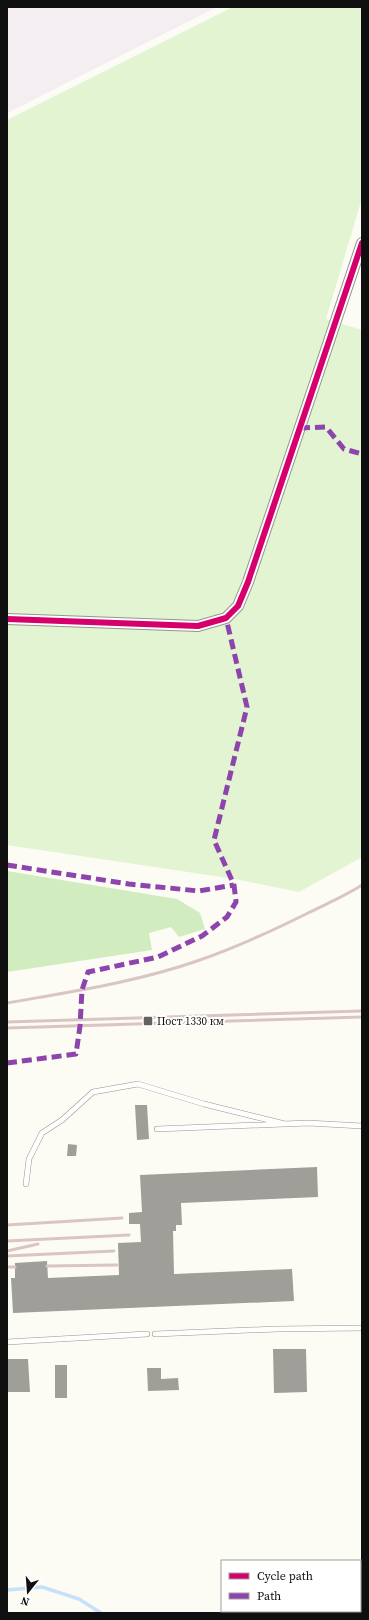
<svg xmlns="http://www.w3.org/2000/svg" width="369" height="1620" font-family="'Source Serif 4',serif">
  <rect width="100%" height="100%" fill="#fcfbf4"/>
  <path fill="#f4edf1" d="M7,7H217L7,113Z"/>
  <path fill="#e2f4d1" d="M233,7H362V198L326,319L362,330V857L299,892L235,879L7,845V120Z"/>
  <path fill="#d1ecbf" d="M7,871L177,899L200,913L205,929L179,937L171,927L149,933L152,950L7,972Z"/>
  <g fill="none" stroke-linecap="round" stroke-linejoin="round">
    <path stroke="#c6e2fa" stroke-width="3.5" d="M7,1590L42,1587L79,1599L101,1613"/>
  </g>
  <path fill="#9f9e99" d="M135,1105H147L149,1139L137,1140Z
    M68,1144L77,1145L76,1156H67Z
    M317,1167L318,1197L181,1203L182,1225H176V1231H173L174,1274L292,1269L294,1301L13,1313L11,1278H15V1263L47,1261L48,1278L119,1275L118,1243L141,1242L140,1224H129V1213L142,1212L140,1175Z
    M273,1349H306L307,1392L274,1393Z
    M7,1359H28L30,1392H7Z
    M55,1365H67V1398H55Z
    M147,1368H161V1379L178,1378L179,1390L148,1391Z"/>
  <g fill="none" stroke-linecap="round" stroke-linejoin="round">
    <g stroke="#969592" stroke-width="6">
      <path id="service" d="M157,1129L308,1123L362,1126
        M26,1184L29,1159L42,1133L62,1120L93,1092L138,1084L204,1104L285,1124
        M155,1334L277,1329L362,1328
        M7,1342L147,1334"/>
    </g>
    <g stroke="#969592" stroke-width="12">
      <path id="minor" d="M7,619L198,626L226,618L238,606L248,582L362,243"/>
    </g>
    <use href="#service" stroke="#fffefd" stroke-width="5"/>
    <use href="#minor" stroke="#fffefd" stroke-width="10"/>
    <path stroke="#dac5c3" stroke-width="3" d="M7,1003C69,992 137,982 197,961C235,948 272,931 308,913C326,904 345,896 362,885
      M7,1022L362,1011
      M7,1028L362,1017
      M7,1225L122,1218
      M7,1241L129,1235
      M7,1251L38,1244
      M7,1256L114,1251
      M47,1266L117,1265
      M7,1267H15"/>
    <path stroke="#8e44ad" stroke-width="5" stroke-dasharray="10 5" stroke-linecap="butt" d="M300,428L326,427L344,449L362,454
      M7,865L129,884L199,891L234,885
      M7,1063L76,1054L80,1026L82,990L88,972L158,957L202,936L227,917L236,902L234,885L214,840L247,707L226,618"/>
    <g stroke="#fff" stroke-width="8">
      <path id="cycleway" d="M7,619L198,626L226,618L238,606L248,582L362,243"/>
    </g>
    <use href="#cycleway" stroke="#d6006c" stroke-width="6"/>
  </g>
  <rect fill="#62625f" stroke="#fff" stroke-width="1.5" x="143" y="1016" width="10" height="10" rx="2"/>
  <g text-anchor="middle" stroke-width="4" stroke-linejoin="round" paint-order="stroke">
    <g font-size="11" fill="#0f0f0f" stroke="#fff" text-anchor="start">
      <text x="157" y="1025">Пост 1330 км</text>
    </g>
  </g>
  <rect width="369" height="1620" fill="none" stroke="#0f0f0f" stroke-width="16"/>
  <rect x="221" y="1560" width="140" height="52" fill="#ffffff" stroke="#9f9f9f"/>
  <rect x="229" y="1573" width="20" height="6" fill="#d6006c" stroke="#9f9f9f"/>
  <text x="257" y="1580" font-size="12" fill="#0f0f0f">Cycle path</text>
  <rect x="229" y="1593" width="20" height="6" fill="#8e44ad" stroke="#9f9f9f"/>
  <text x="257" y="1600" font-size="12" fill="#0f0f0f">Path</text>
  <g transform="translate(28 1592) rotate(197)" stroke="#ffffff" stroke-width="3" paint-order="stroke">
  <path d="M0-3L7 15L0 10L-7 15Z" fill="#0f0f0f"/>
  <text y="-6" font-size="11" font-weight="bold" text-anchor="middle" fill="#0f0f0f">N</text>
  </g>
</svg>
